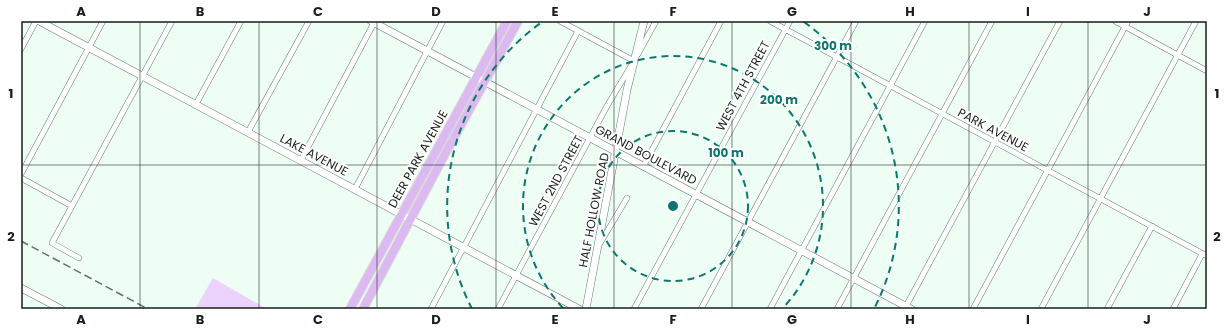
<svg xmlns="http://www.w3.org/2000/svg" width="1228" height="330" font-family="Poppins,sans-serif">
  <rect width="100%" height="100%" fill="#eefef5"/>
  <path fill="#ecd3fe" d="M213,278L267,309H195Z"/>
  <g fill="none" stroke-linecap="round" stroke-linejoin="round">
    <g stroke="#647c6f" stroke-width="6">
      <path id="street" d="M560,21L634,61
        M770,21L1207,256
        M1115,21L1207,71
        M21,49L36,21
        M638,54L656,21
        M196,104L241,21
        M248,132L309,21
        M301,160L375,21
        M643,167L721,21
        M21,174L103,21
        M21,178L72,206
        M355,189L443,21
        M599,245L627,198
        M79,258L52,243L172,21
        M905,308L1060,21
        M431,309L578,31
        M498,309L607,106L631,66
        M634,309L790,21
        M701,309L856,21
        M770,309L925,21
        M837,309L992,21
        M973,309L1128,21
        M1041,309L1196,21
        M1107,309L1152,226
        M1173,309L1202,254"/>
    </g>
    <g stroke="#647c6f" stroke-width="8">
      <path id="secondary" d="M39,21L579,309
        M371,21L911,309
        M21,288L61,309
        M586,309L627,90L644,21"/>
    </g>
    <g stroke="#dadbda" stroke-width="10">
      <path id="primary" d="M350,309L507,21
        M363,309L445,154L518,21"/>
    </g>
    <use href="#street" stroke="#fff" stroke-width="5"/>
    <use href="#secondary" stroke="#fff" stroke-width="7"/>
    <use href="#primary" stroke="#ddb9f2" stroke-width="8"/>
    <path stroke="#636f68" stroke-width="1.5" stroke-dasharray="8 4" stroke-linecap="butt" d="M21,241L148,309"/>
  </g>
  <path fill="none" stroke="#161f1a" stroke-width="1" stroke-opacity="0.55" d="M140,21V309M259,21V309M377,21V309M496,21V309M614,21V309M732,21V309M851,21V309M969,21V309M1088,21V309M21,165H1207"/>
  <g fill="none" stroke="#0f766e" stroke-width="2" stroke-dasharray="7 5">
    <circle cx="673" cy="206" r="75"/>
    <path d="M563 308A150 150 0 1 1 783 308"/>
    <path d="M472 309A226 226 0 0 1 542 22M804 22A226 226 0 0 1 874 309"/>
  </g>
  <g text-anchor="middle" stroke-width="4" stroke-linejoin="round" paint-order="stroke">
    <g font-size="12" fill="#161f1a" stroke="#fff">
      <text transform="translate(743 86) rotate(-62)" y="4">WEST 4TH STREET</text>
      <text transform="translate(993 130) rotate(28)" y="4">PARK AVENUE</text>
      <text transform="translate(314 155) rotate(28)" y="4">LAKE AVENUE</text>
      <text transform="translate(646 155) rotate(28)" y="4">GRAND BOULEVARD</text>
      <text transform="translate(418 159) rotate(-61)" y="4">DEER PARK AVENUE</text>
      <text transform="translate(556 181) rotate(-62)" y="4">WEST 2ND STREET</text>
      <text transform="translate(594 210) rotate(-79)" y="4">HALF HOLLOW ROAD</text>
    </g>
  </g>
  <circle cx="673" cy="206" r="6" fill="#0f766e" stroke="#fff" stroke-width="2"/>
  <g font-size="12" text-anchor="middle" font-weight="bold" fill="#0f766e" stroke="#fff" stroke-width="4" stroke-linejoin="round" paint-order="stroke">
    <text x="833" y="50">300 m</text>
    <text x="779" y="104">200 m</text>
    <text x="726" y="157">100 m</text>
  </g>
  <rect width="1228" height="330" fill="none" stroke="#ffffff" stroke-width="44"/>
  <rect x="22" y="22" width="1184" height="286" fill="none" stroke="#161f1a" stroke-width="1.5"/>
  <g font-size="13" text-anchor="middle" font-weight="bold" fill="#161f1a">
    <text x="81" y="16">A</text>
    <text x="200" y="16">B</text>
    <text x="318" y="16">C</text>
    <text x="436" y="16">D</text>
    <text x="555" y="16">E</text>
    <text x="673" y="16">F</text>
    <text x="792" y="16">G</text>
    <text x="910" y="16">H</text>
    <text x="1028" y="16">I</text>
    <text x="1147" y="16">J</text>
    <text x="11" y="98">1</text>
    <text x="1217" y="98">1</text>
    <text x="11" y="241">2</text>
    <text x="1217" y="241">2</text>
    <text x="81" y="324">A</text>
    <text x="200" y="324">B</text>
    <text x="318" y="324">C</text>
    <text x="436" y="324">D</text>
    <text x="555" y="324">E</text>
    <text x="673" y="324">F</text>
    <text x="792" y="324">G</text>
    <text x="910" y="324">H</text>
    <text x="1028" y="324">I</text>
    <text x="1147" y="324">J</text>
  </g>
</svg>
